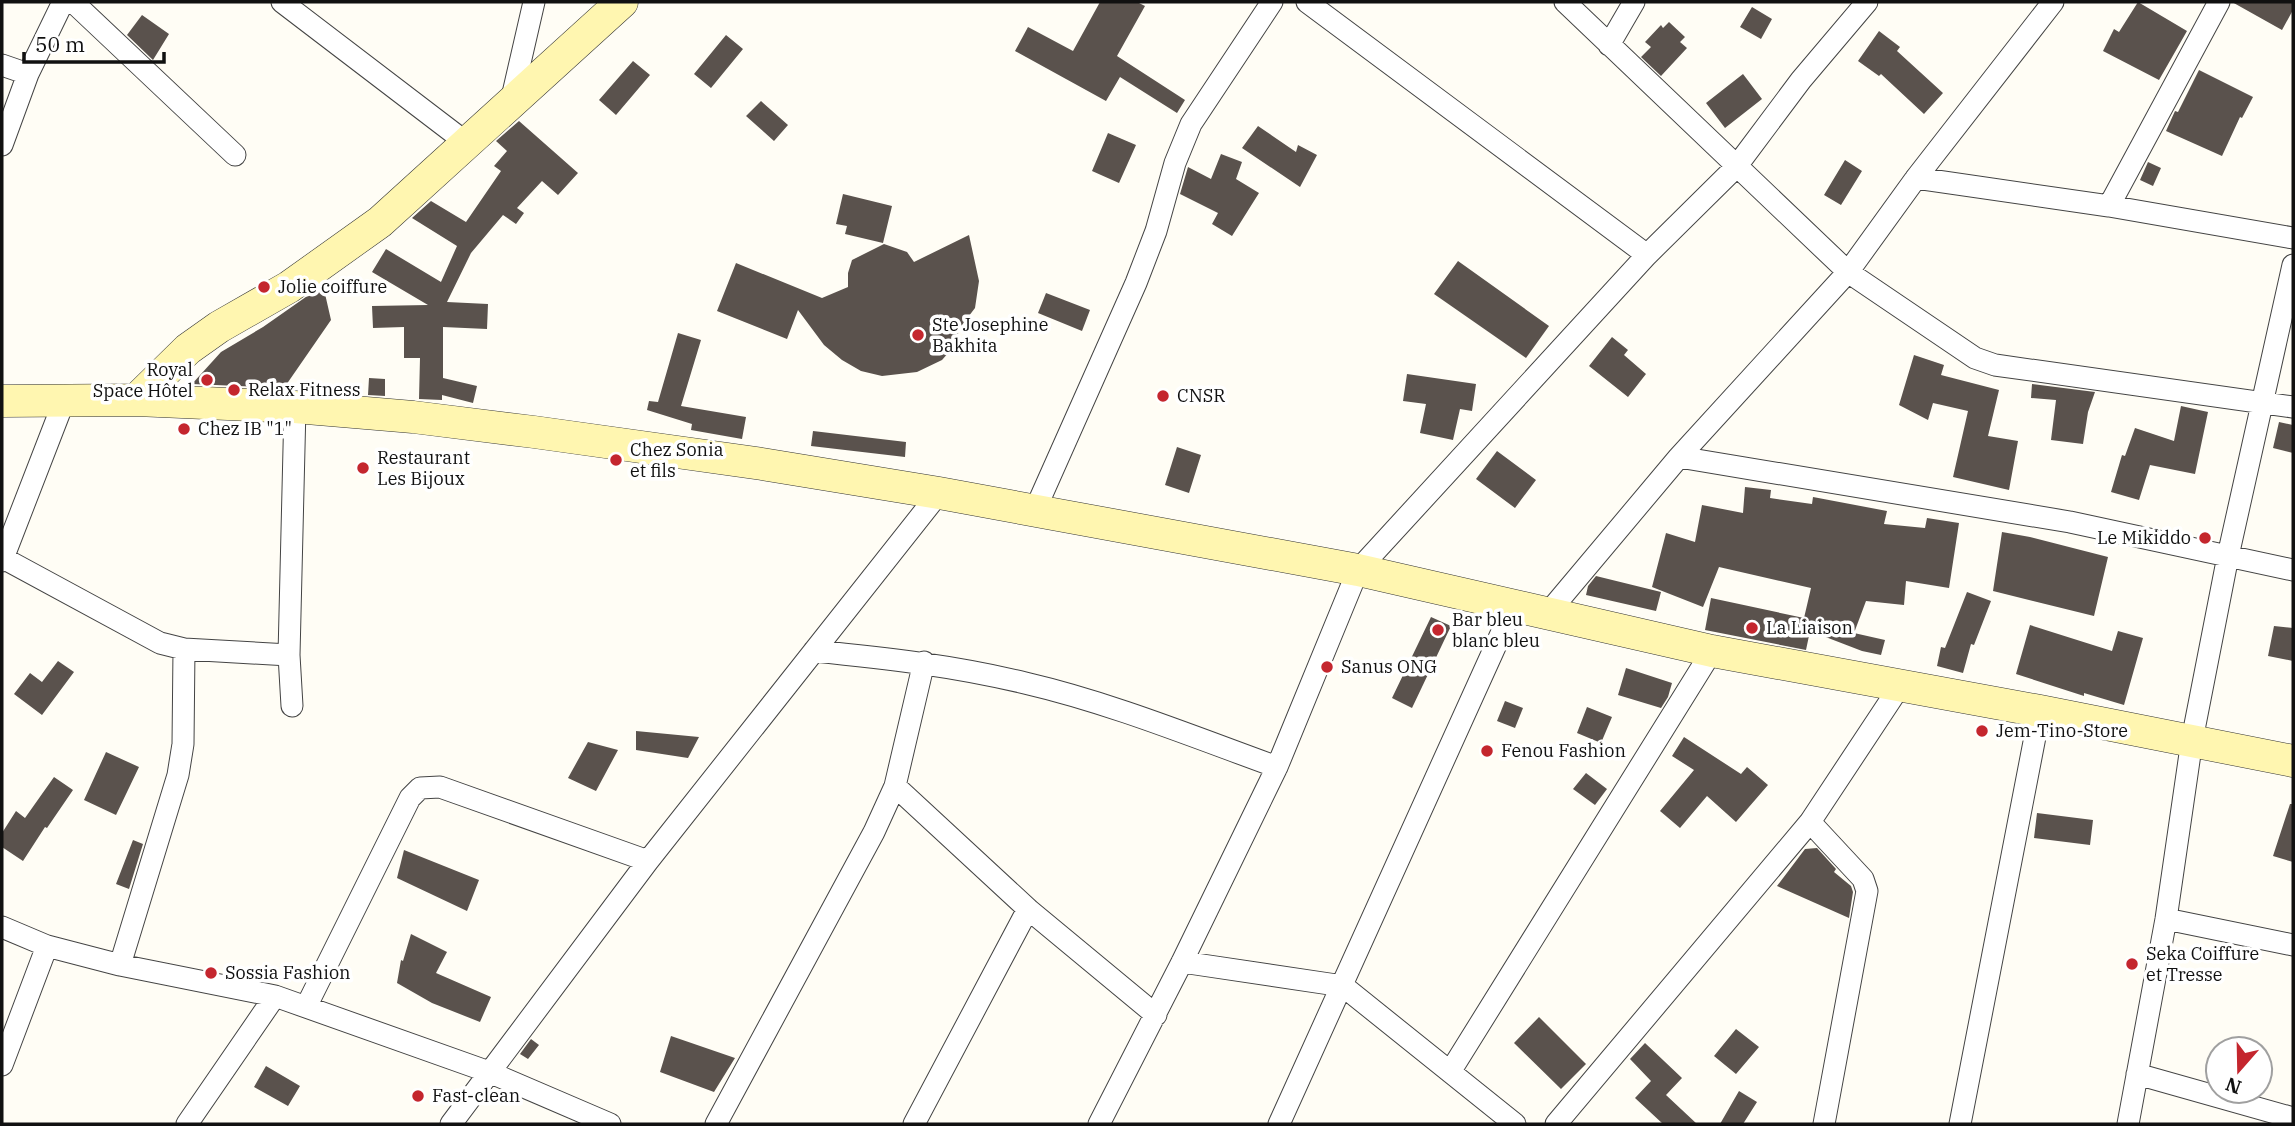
<svg xmlns="http://www.w3.org/2000/svg" width="2295" height="1126" font-family="'IBM Plex Serif',serif">
  <rect width="100%" height="100%" fill="#fffdf5"/>
  <path fill="#5a524d" d="M1100,2H1137L1145,6L1117,56L1185,100L1177,113L1120,77L1106,101L1015,51L1028,27L1073,51Z
    M2138,2L2187,31L2159,80L2103,51L2114,29L2119,32Z
    M2232,2H2293V10L2282,30Z
    M1752,7L1772,19L1761,39L1740,27Z
    M142,15L169,34L153,60L127,35Z
    M1669,22L1685,37L1680,42L1687,48L1661,76L1641,57L1651,47L1645,42L1661,25L1663,28Z
    M1879,31L1900,47L1897,51L1943,93L1924,114L1881,74L1879,76L1858,61Z
    M726,35L743,49L711,88L694,74Z
    M633,61L650,75L616,115L599,100Z
    M2199,70L2253,97L2242,118L2240,117L2222,156L2166,131L2175,111L2178,112Z
    M1743,74L1762,99L1725,128L1706,103Z
    M761,101L788,125L774,141L746,116Z
    M519,121L578,173L558,195L542,181L517,208L524,213L516,224L503,215L471,253L447,302L488,304L487,329L443,327V378L477,386L473,403L442,395V400L419,399L420,358H404V327L373,328L372,306L428,305L372,272L386,249L441,282L457,246L412,218L431,201L466,222L501,171L494,166L507,151L496,141Z
    M1258,126L1296,152L1298,145L1317,155L1300,187L1242,148Z
    M1108,133L1136,145L1119,183L1092,171Z
    M1221,154L1242,162L1236,179L1259,193L1232,236L1212,224L1218,213L1180,194L1188,167L1211,179Z
    M1845,160L1862,171L1841,205L1824,195Z
    M2148,162L2161,168L2153,186L2140,180Z
    M843,194L892,206L883,243L845,234L847,226L836,224Z
    M969,235L979,281L975,308L959,329L956,344L942,360L917,372L882,376L861,371L842,360L824,345L798,310L787,339L717,311L736,263L822,298L848,287V273L852,260L884,244L907,252L914,262Z
    M1458,261L1549,326L1526,358L1434,294Z
    M323,285L331,320L284,388L192,384L221,352L263,327Z
    M1046,293L1090,310L1082,331L1038,313Z
    M678,333L701,340L681,406L746,417L742,439L691,430L692,424L647,410L649,401L658,402Z
    M1612,337L1628,350L1624,355L1646,374L1628,397L1589,366Z
    M1914,355L1944,365L1941,375L1999,390L1988,436L2018,441L2009,490L1953,477L1968,411L1933,403L1928,420L1899,405Z
    M1407,374L1476,384L1472,411L1460,409L1453,440L1420,433L1426,404L1403,401Z
    M369,378L385,379V396L368,395Z
    M2032,384L2095,392L2088,412L2083,444L2051,440L2056,400L2031,398Z
    M2181,406L2208,412L2195,474L2150,465L2139,500L2111,492L2122,455L2125,456L2135,428L2174,441Z
    M2279,422L2293,425V453L2273,448Z
    M813,431L906,442L905,457L811,446Z
    M1177,447L1201,455L1189,493L1165,485Z
    M1497,451L1536,480L1515,508L1476,479Z
    M1745,487L1771,490L1770,498L1812,504L1813,497L1887,511L1884,524L1925,528L1927,518L1959,523L1949,588L1906,581L1904,605L1866,601L1854,633L1885,640L1881,655L1862,651L1810,631L1806,650L1705,630L1711,598L1804,618L1811,588L1719,567L1703,607L1652,587L1666,533L1695,542L1702,505L1743,513Z
    M2002,532L2030,537L2108,557L2094,616L1993,591Z
    M1596,576L1661,592L1656,611L1586,595L1588,586Z
    M1967,592L1991,601L1974,645L1971,644L1963,673L1937,666L1941,647L1945,648Z
    M1431,617L1451,626L1412,708L1392,698Z
    M2030,625L2112,651L2118,631L2143,638L2124,705L2084,693V696L2016,674Z
    M2274,626L2293,628V661L2268,656Z
    M58,661L74,672L42,715L14,694L30,673L42,682Z
    M1626,668L1672,683L1668,697L1661,708L1618,695Z
    M1505,701L1523,708L1515,728L1497,721Z
    M1587,707L1612,717L1601,743L1577,733Z
    M636,731L699,737L688,758L636,750Z
    M1684,737L1741,774L1747,767L1768,785L1736,822L1707,796L1680,828L1660,811L1694,770L1672,756Z
    M588,742L618,750L596,791L568,778Z
    M106,752L139,767L116,815L84,800Z
    M1586,773L1607,789L1595,805L1573,789Z
    M54,777L73,790L47,828L45,827L23,861L2,847V833L16,811L25,818Z
    M2290,804H2293V862L2273,856Z
    M2037,813L2093,820L2090,845L2034,838Z
    M133,840L143,844L129,889L116,884Z
    M1817,848L1836,869L1834,872L1851,886L1853,892L1849,918L1777,886L1805,849Z
    M404,850L479,880L467,911L397,878Z
    M411,934L447,952L436,973L491,997L480,1022L432,1003L397,983L401,960L403,961Z
    M1539,1017L1586,1064L1561,1089L1514,1043Z
    M1736,1029L1759,1047L1736,1074L1714,1056Z
    M671,1036L735,1058L714,1092L660,1072Z
    M531,1039L539,1045L528,1059L520,1054Z
    M1645,1043L1682,1078L1666,1095L1697,1124H1663L1635,1098L1651,1081L1630,1059Z
    M266,1066L300,1086L288,1106L254,1087Z
    M1739,1091L1757,1102L1743,1124H1720Z"/>
  <g fill="none" stroke-linecap="round" stroke-linejoin="round">
    <g stroke="#444" stroke-width="23">
      <path id="street" d="M73,2L235,155
        M282,2L468,144
        M1307,2L1647,255
        M1565,2L1848,272L1975,358L1995,365L2293,407
        M1609,45L1634,2
        M2,65L28,74
        M511,102L534,2
        M2,145L28,74L63,2
        M1916,178L2109,206L2293,238
        M2109,206L2219,2
        M1679,457L2070,522L2293,570
        M1035,510L1136,283L1156,231L1175,163L1191,124L1272,2
        M3,558L160,643L184,649L183,744L178,775L120,965
        M2,561L64,401
        M1548,613L1679,457L1848,272L1916,178L2053,2
        M184,649L289,655
        M814,651C885,658 955,666 1025,683C1111,703 1194,737 1277,767
        M292,706L289,655L295,407
        M895,786L1028,909L1156,1015
        M1810,822L1863,879L1867,891L1824,1124
        M2166,919L2293,945
        M2,927L47,946L120,965L275,996L489,1072L610,1124
        M1182,962L1343,986L1515,1124
        M306,1007L410,798L420,788L440,787L648,861
        M2,1065L47,946
        M1450,1072L1712,651
        M2137,1074L2293,1118
        M187,1124L275,996
        M451,1124L648,861L939,493
        M716,1124L874,832L895,786L924,662
        M914,1124L1028,909
        M1099,1124L1182,962L1277,767L1358,570L1647,255L1736,167L1801,80L1867,2
        M1279,1124L1514,605
        M1556,1124L1810,822L1900,686
        M1960,1124L2040,711
        M2128,1124L2166,919L2192,740L2228,556L2293,265"/>
    </g>
    <g stroke="#333" stroke-width="33">
      <path id="secondary" d="M136,400L188,349L219,327L289,287L380,222L622,2
        M2,401L136,400L295,407L413,417L534,432L762,464L939,493L1358,570L1712,651L2040,711L2293,761"/>
    </g>
    <use href="#street" stroke="#fff" stroke-width="21"/>
    <use href="#secondary" stroke="#fff6b0" stroke-width="32"/>
  </g>
  <g fill="#c4262e" stroke="#fff" stroke-width="2.5">
    <circle cx="264" cy="287" r="7"/>
    <circle cx="918" cy="335" r="7"/>
    <circle cx="207" cy="380" r="7"/>
    <circle cx="234" cy="390" r="7"/>
    <circle cx="1163" cy="396" r="7"/>
    <circle cx="184" cy="429" r="7"/>
    <circle cx="616" cy="460" r="7"/>
    <circle cx="363" cy="468" r="7"/>
    <circle cx="2205" cy="538" r="7"/>
    <circle cx="1752" cy="628" r="7"/>
    <circle cx="1438" cy="630" r="7"/>
    <circle cx="1327" cy="667" r="7"/>
    <circle cx="1982" cy="731" r="7"/>
    <circle cx="1487" cy="751" r="7"/>
    <circle cx="2132" cy="964" r="7"/>
    <circle cx="211" cy="973" r="7"/>
    <circle cx="418" cy="1096" r="7"/>
  </g>
  <g text-anchor="middle" stroke-width="7" stroke-linejoin="round" paint-order="stroke">
    <g font-size="18" fill="#111" stroke="#fff" text-anchor="start">
      <text x="278" y="293">Jolie coiffure</text>
      <text x="932" y="331">Ste Josephine<tspan x="932" dy="21">Bakhita</tspan></text>
      <text x="193" y="376" text-anchor="end">Royal<tspan x="193" dy="21">Space Hôtel</tspan></text>
      <text x="248" y="396">Relax Fitness</text>
      <text x="1177" y="402">CNSR</text>
      <text x="198" y="435">Chez IB "1"</text>
      <text x="630" y="456">Chez Sonia<tspan x="630" dy="21">et fils</tspan></text>
      <text x="377" y="464">Restaurant<tspan x="377" dy="21">Les Bijoux</tspan></text>
      <text x="2191" y="544" text-anchor="end">Le Mikiddo</text>
      <text x="1452" y="626">Bar bleu<tspan x="1452" dy="21">blanc bleu</tspan></text>
      <text x="1766" y="634">La Liaison</text>
      <text x="1341" y="673">Sanus ONG</text>
      <text x="1996" y="737">Jem-Tino-Store</text>
      <text x="1501" y="757">Fenou Fashion</text>
      <text x="2146" y="960">Seka Coiffure<tspan x="2146" dy="21">et Tresse</tspan></text>
      <text x="225" y="979">Sossia Fashion</text>
      <text x="432" y="1102">Fast-clean</text>
    </g>
  </g>
  <rect width="2295" height="1126" fill="none" stroke="#111111" stroke-width="7"/>
  <g transform="translate(2239 1070) rotate(200)"><circle r="33" fill="#ffffff" stroke="#a0a0a0" stroke-width="2"/>
  <path d="M0-5L12 26L0 18L-12 26Z" fill="#c4262e"/>
  <text y="-10" font-size="19" font-weight="bold" text-anchor="middle" fill="#111111">N</text>
  </g>
  <path d="M24 52v10h140v-10" fill="none" stroke="#111111" stroke-width="3.5"/>
  <text x="35" y="52" font-size="21" fill="#111111" stroke="#ffffff" stroke-width="5" paint-order="stroke">50 m</text>
</svg>
